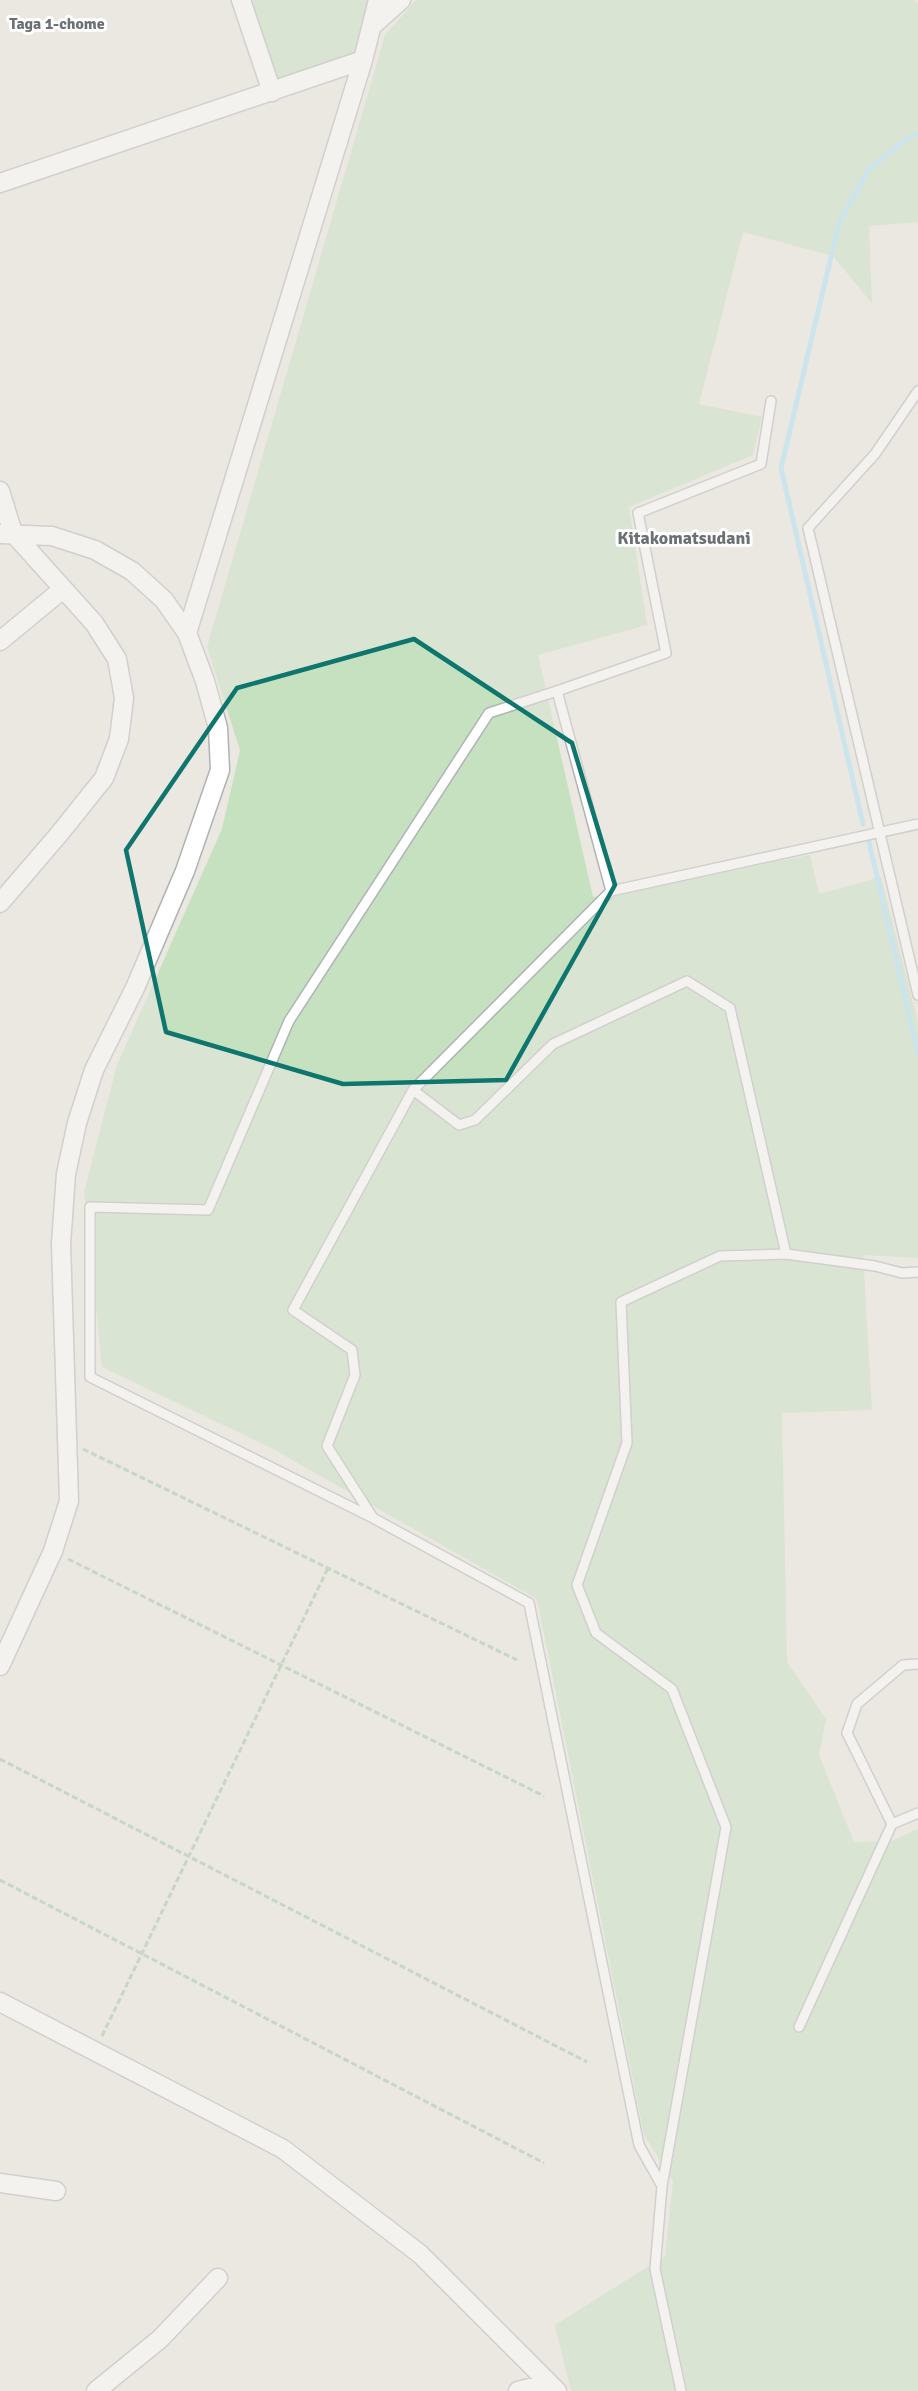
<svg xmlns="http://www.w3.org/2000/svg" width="918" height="2391" font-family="Signika,sans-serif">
  <rect width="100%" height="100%" fill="#ebe7e1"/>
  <path fill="#c5e1c0" d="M241,0H378L363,60L272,92Z
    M416,0H914L918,3V222L869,226L872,303L833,256L743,232L699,404L762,417L753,455L629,507L647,625L538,655L593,897L810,855L819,894L881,877L918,1022V1258L863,1255L872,1410L782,1413L787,1662L826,1719L819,1755L854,1842L891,1841L918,1829V2391H571L555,2325L665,2256L673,2181L644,2135L537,1599L273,1449L102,1367L84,1192L117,1065L222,829L240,750L207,647L385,35Z"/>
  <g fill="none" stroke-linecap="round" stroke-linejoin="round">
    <path stroke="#a6e0f6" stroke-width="5" d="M863,824L781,468L839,223L869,169L905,140L918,134
      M869,842L918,1054"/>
    <g stroke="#afb3b6" stroke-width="12">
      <path id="service" d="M918,391L875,454L808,528L918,995
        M611,891L557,691L666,653L638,513L761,464L771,401
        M413,1090L459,1125L475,1120L553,1044L687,981L730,1008L786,1254
        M371,1517L90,1377V1207L208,1210L289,1021L489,713L557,691
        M892,1824L918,1813
        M799,2027L892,1824L847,1733L857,1704L903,1665L918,1664
        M662,2186L639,2145L529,1603L373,1518L327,1446L355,1375L352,1350L293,1310L413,1090L611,891L918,824
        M681,2391L655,2269L662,2186L726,1827L672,1689L596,1633L577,1585L627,1443L621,1302L720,1256L786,1254L875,1266L902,1273L918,1272"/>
    </g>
    <g stroke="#afb3b6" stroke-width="21">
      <path id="minor" d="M241,0L272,92
        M372,26L401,0
        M0,183L363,60
        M0,491L13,533L94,623L117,659L124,698L119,739L104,778L60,833L0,903
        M0,534L52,536L95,550L132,571L164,600L187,633L205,681L218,728L220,770L185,871L135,988L94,1070L77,1123L66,1174L61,1244L69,1501L53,1551L0,1666
        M187,633L363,60L378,0
        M0,641L63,589
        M0,2002L283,2149L420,2254L557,2391
        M0,2183L56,2191
        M96,2391L160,2339L218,2278
        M518,2391L549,2383"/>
    </g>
    <path stroke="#9bc3a0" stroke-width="3" stroke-dasharray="6 3" stroke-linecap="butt" d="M83,1449L517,1660
      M68,1559L544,1796
      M0,1759L587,2062
      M0,1880L544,2163
      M102,2036L328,1568"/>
    <use href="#service" stroke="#fff" stroke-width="9"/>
    <use href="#minor" stroke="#fff" stroke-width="18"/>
  </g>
  <path d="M0 0H918V2391H0ZM414,639L572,743L615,885L506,1080L343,1084L166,1032L126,850L237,688Z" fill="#ebe7e1" fill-opacity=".55" fill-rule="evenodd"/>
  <path fill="none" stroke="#0f766e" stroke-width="4.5" stroke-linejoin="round" d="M414,639L572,743L615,885L506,1080L343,1084L166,1032L126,850L237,688Z"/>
  <g text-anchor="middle" stroke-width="6" stroke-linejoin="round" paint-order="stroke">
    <g font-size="16" font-weight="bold" fill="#6b7073" stroke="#fff">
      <text x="57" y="29">Taga 1-chome</text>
    </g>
    <g font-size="18" font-weight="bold" fill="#6b7073" stroke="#fff">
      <text x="684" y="544">Kitakomatsudani</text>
    </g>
  </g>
</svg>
